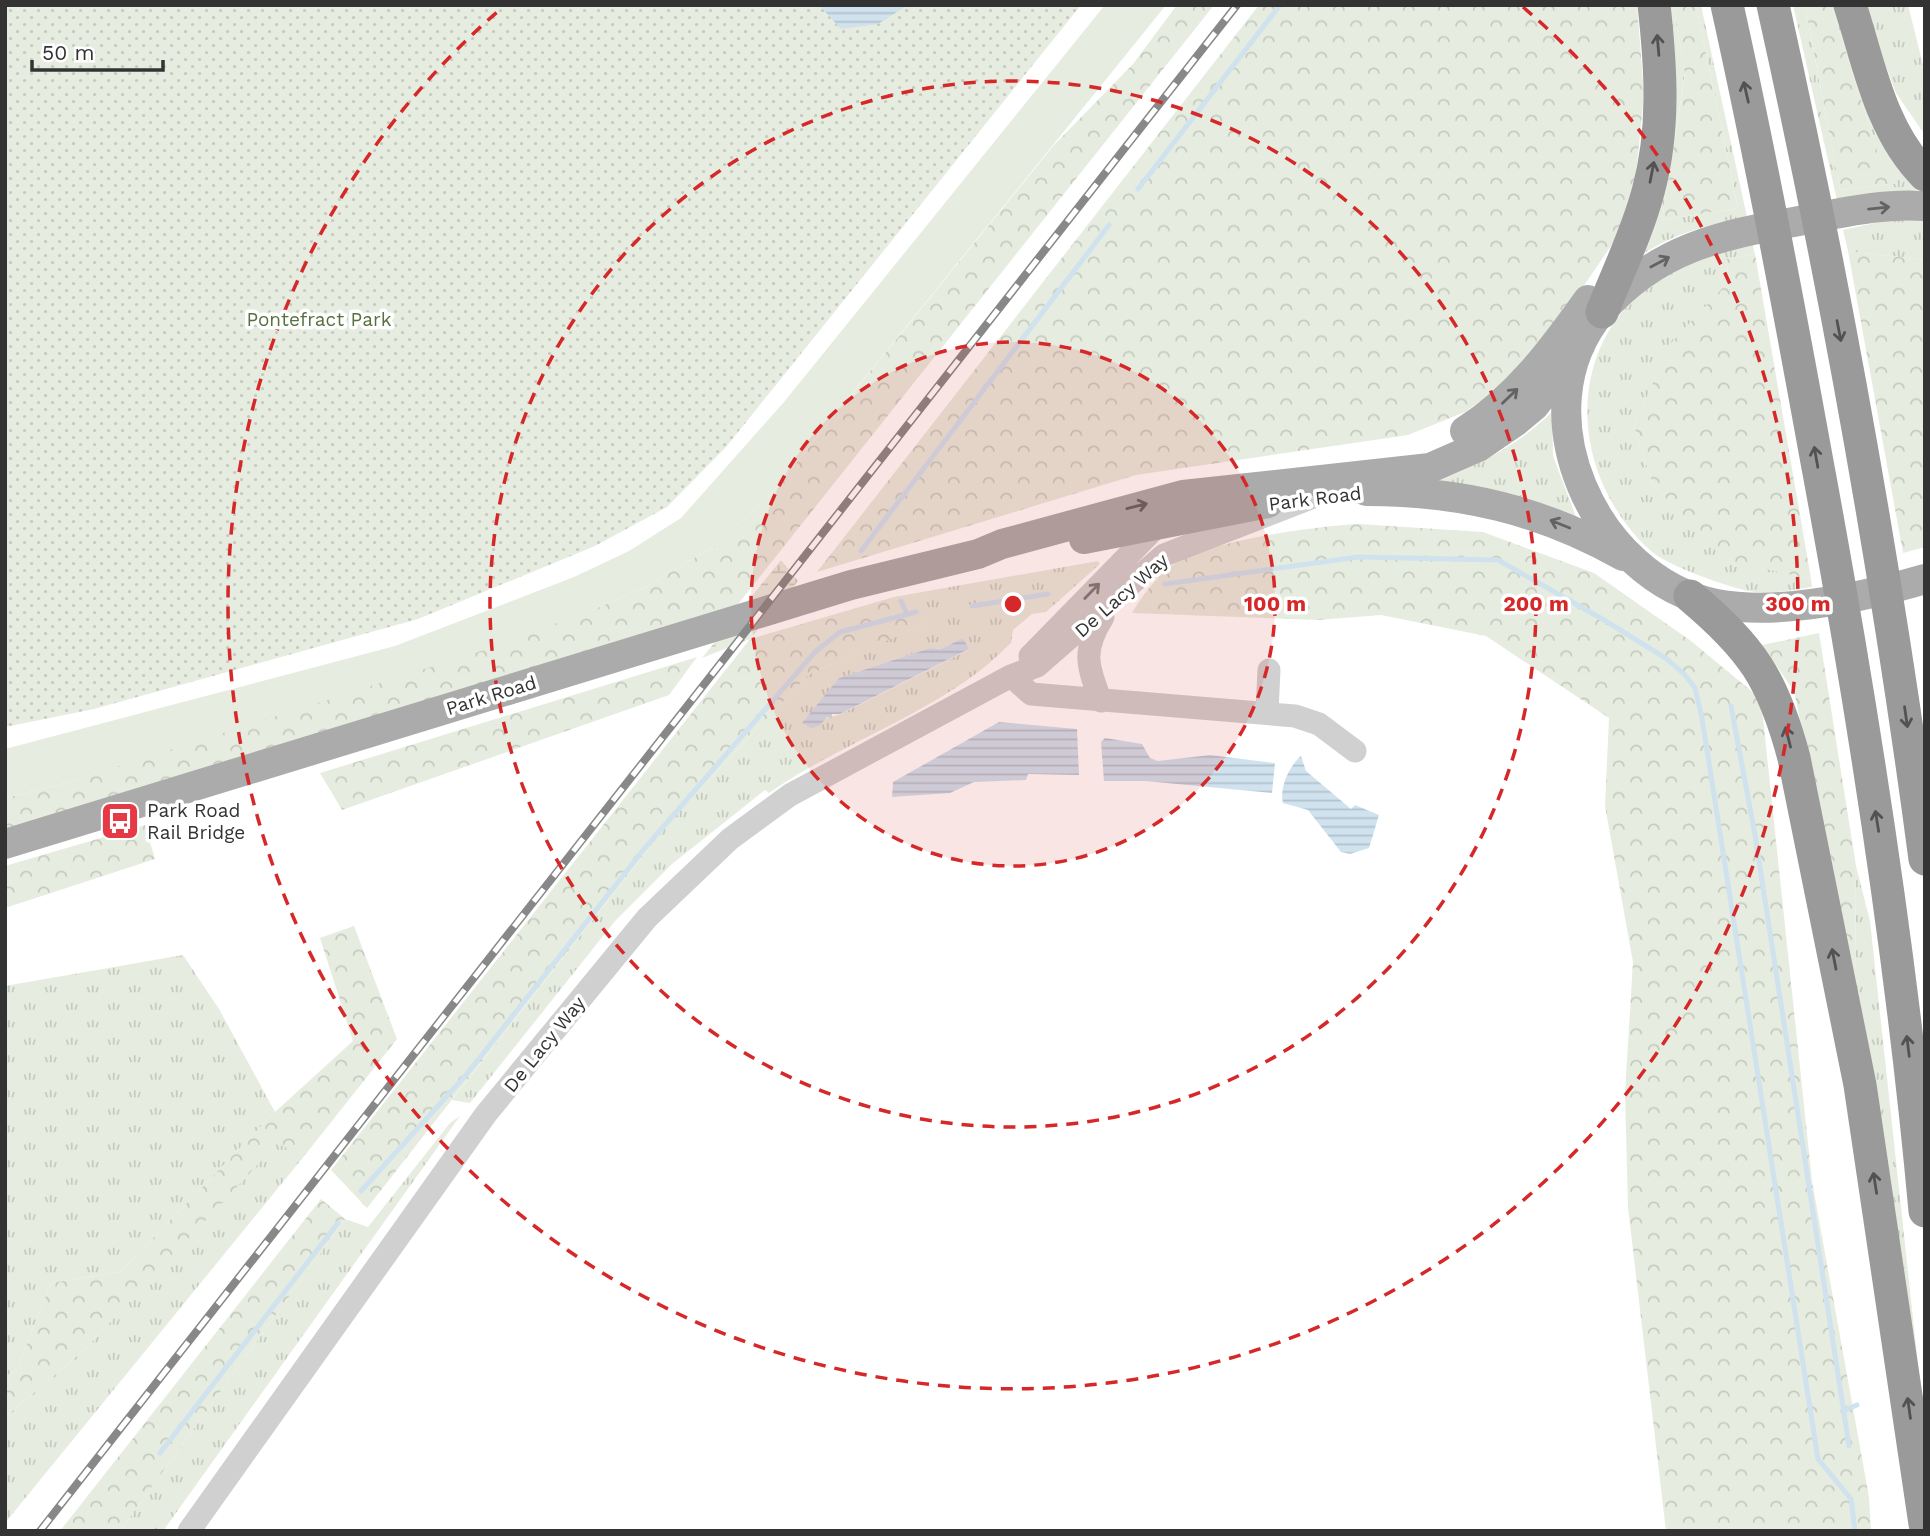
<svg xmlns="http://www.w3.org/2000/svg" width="1930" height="1536" font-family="'Work Sans',sans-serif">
  <defs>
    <pattern id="grass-tufts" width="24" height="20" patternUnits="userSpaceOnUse" patternTransform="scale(1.75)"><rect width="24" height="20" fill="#e6ecdf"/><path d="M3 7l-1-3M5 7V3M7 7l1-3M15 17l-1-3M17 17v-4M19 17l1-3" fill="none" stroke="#c6cbc0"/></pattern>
    <pattern id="forest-crowns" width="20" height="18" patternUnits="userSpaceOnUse" patternTransform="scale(1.75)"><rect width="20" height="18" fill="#e6ecdf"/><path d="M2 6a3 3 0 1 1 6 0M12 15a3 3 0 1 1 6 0" fill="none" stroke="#c6cbc0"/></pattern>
    <pattern id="wetland-marsh" width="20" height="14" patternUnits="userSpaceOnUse" patternTransform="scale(1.75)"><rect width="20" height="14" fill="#e6ecdf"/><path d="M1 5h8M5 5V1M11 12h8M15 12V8" fill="none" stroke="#c6cbc0"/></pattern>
    <pattern id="park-dots" width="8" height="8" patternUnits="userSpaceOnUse" patternTransform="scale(1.75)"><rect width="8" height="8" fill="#e6ecdf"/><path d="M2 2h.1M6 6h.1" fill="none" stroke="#c6cbc0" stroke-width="1.8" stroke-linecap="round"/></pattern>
    <pattern id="water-rules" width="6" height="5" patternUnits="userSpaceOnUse" patternTransform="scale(1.75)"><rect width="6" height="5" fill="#cfe2ee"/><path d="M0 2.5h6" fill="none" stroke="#b2c2cd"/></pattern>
  </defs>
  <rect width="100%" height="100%" fill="#fff"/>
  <path fill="url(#grass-tufts)" fill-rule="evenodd" d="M1661,5H1673L1685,73L1662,220L1738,208L1696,5H1701L1747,217C1700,227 1669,234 1629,264Z
    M1793,5H1805L1840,190L1897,183L1878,153L1831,5H1834L1870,121L1877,136L1917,190L1837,200Z
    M1863,5H1908L1925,73V135L1896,93Z
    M1925,218V260L1848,251L1843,230L1893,219Z
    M1752,242L1755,254L1726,259L1729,281L1670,345L1634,426L1653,485L1725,559L1811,579L1812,587C1792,590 1770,595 1749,591C1727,587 1666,565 1651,551C1580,487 1562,375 1630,303C1640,292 1653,279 1667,271C1692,257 1725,251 1752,242Z
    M1552,412L1553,456L1578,522L1512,494L1433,483C1482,462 1513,449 1552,412Z
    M1098,561L1100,564L1046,612L1032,614L1013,630L1011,643C998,655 985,668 970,678C907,723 832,749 769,793L765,790L672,864L615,921L470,1103L452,1100L671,820L808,675L926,623L894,597ZM963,638L968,650L841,714L824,719L839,678L930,648L941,649Z
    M1856,866L1870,921L1920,1383L1855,983Z
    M183,955L219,1009L275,1112L120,1272L51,1283L17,1369L5,1377V986Z
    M460,1116L163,1531H120L345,1219L368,1227L450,1123Z
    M277,1143L305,1155L5,1523V1417L84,1350Z"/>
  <path fill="url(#forest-crowns)" d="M1177,5H1214L735,608L5,829V798L69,782L590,611L644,588L711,548L766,500L1053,146L1133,64Z
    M1259,5H1637L1644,95L1635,184L1615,240L1529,366L1465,412L1408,435L1136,475L817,572Z
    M1673,5H1696L1738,208L1662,220L1685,74Z
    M1805,5H1831L1878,153L1898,183L1840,190Z
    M1848,251L1925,260V547L1903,553Z
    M1755,254L1811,579L1725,560L1653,485L1634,426L1670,344L1729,281L1726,259Z
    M1358,524L1483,532L1594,573L1691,641L1761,699L1812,1181L1869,1497L1871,1531H1666L1628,1207L1625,1093L1633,962L1605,806L1609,718L1486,636L1381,615L1317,620L1132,613C1143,594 1157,576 1174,564C1205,541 1318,526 1358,524Z
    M894,597L927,623L808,675L671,820L367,1208L331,1170L750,639Z
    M1819,633L1856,866L1855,983L1794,691L1762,645Z
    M697,657L669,695L342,810L320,773Z
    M145,825L155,859L5,908V866Z
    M354,926L397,1039L305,1155L277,1144L84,1350L5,1417V1377L17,1369L51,1283L120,1272L275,1112L353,1041L320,938Z
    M321,1199L345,1219L120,1531H60Z"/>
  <path fill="url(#wetland-marsh)" d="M781,560L798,581L750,639L702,658Z"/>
  <path fill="url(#park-dots)" d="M5,5H1081L726,447L667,507L595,546L418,619L94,709L5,727Z"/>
  <path fill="#e6ecdf" d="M1105,5H1166L766,500L711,548L644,588L590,611L481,651L69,782L5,798V749L395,646L574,577L629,551L681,518L784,402Z"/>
  <path fill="url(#water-rules)" d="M819,5H908L878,24L841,29Z
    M963,638L969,649L840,714H832V719L827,717L819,726L811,728L802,723L839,678L930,648L941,649Z
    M999,722L1077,729L1079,775L1028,774L1026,780L974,782L950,793L892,797L893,782Z
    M1105,738L1142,744L1150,758L1158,761L1210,755L1275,763L1272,793L1145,781H1104L1101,742Z
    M1301,756L1306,771L1351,809L1355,805L1379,815L1369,848L1350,854L1341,852L1308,810L1283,803C1279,789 1289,766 1301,756Z"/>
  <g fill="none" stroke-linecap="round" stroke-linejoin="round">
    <path stroke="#cfe2ee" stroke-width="5" d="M1138,189L1280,5
      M861,551L1109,225
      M1165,584L1358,557L1498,560L1604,620L1667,659L1685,675L1695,688L1702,718L1818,1459L1851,1499L1855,1531
      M901,601L907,614
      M972,606L1048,594
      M1731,706L1755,835L1849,1446
      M361,1191L466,1075L644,849L815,652L840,632L916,612
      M1843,1411L1857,1405
      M160,1453L338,1223"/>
    <path stroke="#d0d0d0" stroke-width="23" d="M1030,656L1163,520
      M1011,676L1031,694L1295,716L1319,724L1355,751
      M1101,701C1087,666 1082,650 1103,617
      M1267,711L1269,670
      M189,1531L486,1114L647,918L730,839L790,795L1011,676L1037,666L1164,555L1316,496"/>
    <path stroke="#ababab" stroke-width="30" d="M1925,206C1882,203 1841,213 1799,221C1721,235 1657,248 1602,311C1517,411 1595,579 1716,604C1781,616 1863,597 1925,579
      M1465,431C1517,398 1553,349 1588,300
      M1366,491C1461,491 1541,510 1623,556
      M1084,539L1268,503
      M5,844L851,585L978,554L1002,544L1183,495L1430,468L1478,447L1516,421L1534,406L1580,346"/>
    <path stroke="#9a9a9a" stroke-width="33" d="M1727,5C1760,153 1788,302 1815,451C1862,703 1902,956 1925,1211
      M1773,5C1836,288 1887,572 1925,859
      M1850,5C1869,63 1880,130 1925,175
      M1602,312C1618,272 1637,233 1648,192C1665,130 1661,68 1654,5
      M1690,596C1752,648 1773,679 1794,758L1860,1085L1925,1524"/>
    <g stroke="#888" stroke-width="8">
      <path id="rail" d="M40,1531L1237,5"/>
    </g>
    <use href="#rail" stroke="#fff" stroke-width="5" stroke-dasharray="16" stroke-linecap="butt"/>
  </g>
  <defs><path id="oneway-shaft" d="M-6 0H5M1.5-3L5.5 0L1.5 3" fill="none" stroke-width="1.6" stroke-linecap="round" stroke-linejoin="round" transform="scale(1.75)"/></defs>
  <g stroke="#525252">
    <use href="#oneway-shaft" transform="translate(1658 45) rotate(-95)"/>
    <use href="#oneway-shaft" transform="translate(1746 92) rotate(-103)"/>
    <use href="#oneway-shaft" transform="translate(1652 172) rotate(-79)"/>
    <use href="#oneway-shaft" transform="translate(1839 331) rotate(79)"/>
    <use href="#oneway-shaft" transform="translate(1816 457) rotate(-100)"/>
    <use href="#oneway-shaft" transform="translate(1906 717) rotate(82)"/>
    <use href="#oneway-shaft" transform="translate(1788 737) rotate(-104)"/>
    <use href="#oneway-shaft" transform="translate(1877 821) rotate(-99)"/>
    <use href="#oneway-shaft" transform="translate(1834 959) rotate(-101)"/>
    <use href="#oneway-shaft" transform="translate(1908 1046) rotate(-97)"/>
    <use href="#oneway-shaft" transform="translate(1875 1183) rotate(-99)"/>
    <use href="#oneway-shaft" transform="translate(1909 1408) rotate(-98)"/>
  </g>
  <g stroke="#636363">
    <use href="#oneway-shaft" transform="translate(1879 208) rotate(-6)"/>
    <use href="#oneway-shaft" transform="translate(1660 262) rotate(-28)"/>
    <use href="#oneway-shaft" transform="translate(1510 396) rotate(-44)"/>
    <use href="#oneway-shaft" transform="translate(1137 506) rotate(-14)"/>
    <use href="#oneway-shaft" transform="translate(1560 524) rotate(-158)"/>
  </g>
  <use stroke="#7a7a7a" href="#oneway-shaft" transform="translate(1092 591) rotate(-46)"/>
  <circle cx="1013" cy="604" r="262" fill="#d62828" fill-opacity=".12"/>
  <g fill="none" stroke="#d62828" stroke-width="3.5" stroke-dasharray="12 9">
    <circle cx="1013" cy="604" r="262"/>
    <circle cx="1013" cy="604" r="523"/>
    <path d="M1523 7A785 785 0 1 1 503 7"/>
  </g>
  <defs>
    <g id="bus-square" transform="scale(2.0125)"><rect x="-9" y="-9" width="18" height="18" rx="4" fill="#e63946" stroke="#fff"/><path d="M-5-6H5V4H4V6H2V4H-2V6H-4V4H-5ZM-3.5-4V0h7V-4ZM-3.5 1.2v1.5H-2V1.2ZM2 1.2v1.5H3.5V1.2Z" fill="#fff"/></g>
  </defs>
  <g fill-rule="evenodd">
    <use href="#bus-square" x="120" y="821"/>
  </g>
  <g text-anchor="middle" stroke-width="7" stroke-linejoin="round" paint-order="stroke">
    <g font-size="19" fill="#56703f" stroke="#fff">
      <text x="319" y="326">Pontefract Park</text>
    </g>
    <g font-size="19" fill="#333" stroke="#fff">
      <text transform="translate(1315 498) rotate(-7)" y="7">Park Road</text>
      <text transform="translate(1121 595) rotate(-41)" y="7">De Lacy Way</text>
      <text transform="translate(491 695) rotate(-17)" y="7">Park Road</text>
      <text transform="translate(544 1044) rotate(-51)" y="7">De Lacy Way</text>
    </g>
    <g font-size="19" fill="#333" stroke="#fff" text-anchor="start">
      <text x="147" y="817">Park Road<tspan x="147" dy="22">Rail Bridge</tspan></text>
    </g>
  </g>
  <circle cx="1013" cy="604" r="10" fill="#d62828" stroke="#fff" stroke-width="3.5"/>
  <g font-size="21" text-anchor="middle" font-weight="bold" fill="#d62828" stroke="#fff" stroke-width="7" stroke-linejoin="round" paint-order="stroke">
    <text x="1275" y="611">100 m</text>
    <text x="1536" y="611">200 m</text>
    <text x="1798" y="611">300 m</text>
  </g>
  <rect width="1930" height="1536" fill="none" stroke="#333333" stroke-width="14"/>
  <path d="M32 60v10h131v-10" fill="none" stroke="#333333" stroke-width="3.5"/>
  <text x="42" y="60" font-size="21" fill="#333333" stroke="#ffffff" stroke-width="5" paint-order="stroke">50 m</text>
</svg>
